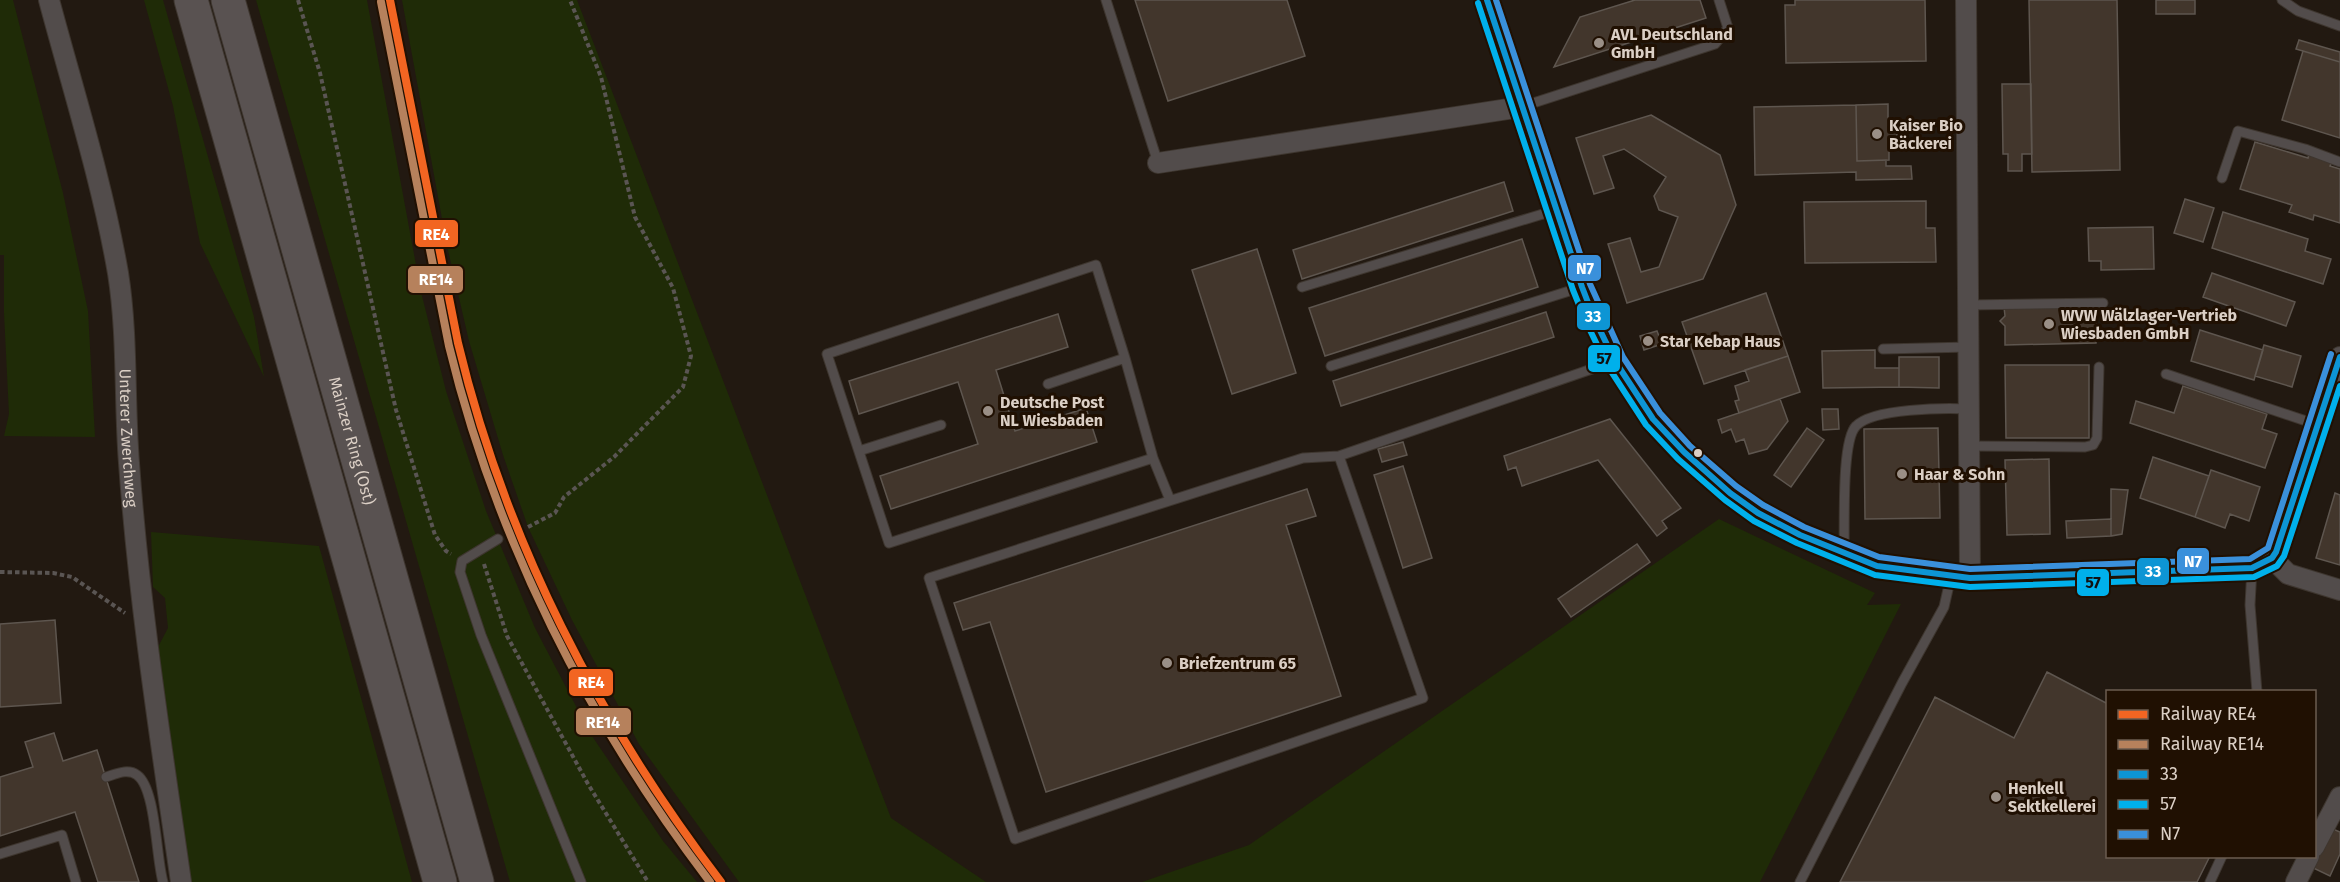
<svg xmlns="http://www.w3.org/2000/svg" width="2340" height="882" font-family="'Fira Sans',sans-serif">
  <rect width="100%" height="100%" fill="#221911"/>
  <path fill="#1f2b07" d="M0,0H13L63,193L88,311L95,437L4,436L9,414L4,313V255H0Z
    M144,0H163L254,317L264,377L200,243L173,106Z
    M256,0H367L421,292L446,391L486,511L535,628L590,733L663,841L697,882H510Z
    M402,0H577L891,818L986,882H739L639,744L572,620L528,527L503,455L469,341L447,246Z
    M1719,519L1875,593L1867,605L1901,604L1760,882H1142L1249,845Z
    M151,532L319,546L412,882H191L158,647L168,628L165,598L153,587Z"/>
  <path fill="#42362c" stroke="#5e564f" stroke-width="1.5" d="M1135,0H1287L1305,56L1168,101Z
    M1635,0H1700L1706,18L1554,67L1580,17Z
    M1795,0H1925L1926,61L1786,63L1785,5H1795Z
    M2029,0H2117L2120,170L2032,172Z
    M2156,0H2195V14H2156Z
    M2299,40L2340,52V62L2296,49Z
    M2303,51L2340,62V138L2282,120Z
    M2002,84H2031L2032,154H2022V171H2008V154H2003Z
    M1888,104V125H1897V143H1889V160L1857,161L1856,105Z
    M1856,105L1857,161L1886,160V166H1911L1912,179L1856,180V172L1755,175L1754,107Z
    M1651,115L1720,155L1736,205L1703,279L1627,303L1608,244L1630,238L1641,272L1659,267L1678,217L1659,210L1654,196L1666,177L1624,149L1603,156L1614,188L1594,194L1576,138Z
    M2255,142L2308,158L2309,154L2332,161L2330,166L2340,169V223L2314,215L2313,220L2289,212L2292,205L2240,189Z
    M1504,182L1513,211L1302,279L1293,250Z
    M2185,199L2214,208L2203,242L2174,233Z
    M1926,201V228H1935L1936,262L1805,263L1804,202Z
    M2223,212L2308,239L2305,251L2331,259L2323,284L2212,248Z
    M2153,227L2154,269L2101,270V261H2089L2088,228Z
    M1522,239L1538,287L1325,356L1309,308Z
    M1257,249L1296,373L1232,394L1192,270Z
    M2212,273L2295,302L2286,326L2203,297Z
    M1766,293L1788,356L1704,384L1682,322Z
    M2096,306V343L2005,345V326L2000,321L2005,316L2004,307Z
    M1546,312L1554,337L1341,406L1333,381Z
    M1058,314L1068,347L996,370L1015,431L1086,408L1097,442L891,509L880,476L978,444L958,382L859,414L849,381Z
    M2200,330L2263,350L2254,380L2191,361Z
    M1657,331L1662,344L1644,350L1640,336Z
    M2264,345L2301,356L2292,387L2255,376Z
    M1875,350V368H1899V387L1823,388L1822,351Z
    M1788,356L1800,392L1739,413L1735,401L1739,400L1735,386L1749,381L1745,370Z
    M1899,357H1939V388L1899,387Z
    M2005,365H2089V438H2006Z
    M2183,386L2267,414L2262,429L2277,434L2265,468L2130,423L2136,401L2174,413Z
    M1780,399L1788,421L1767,449L1749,454L1744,439L1736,442L1731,429L1722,433L1718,420Z
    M1822,409H1838L1839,429L1823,430Z
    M1610,419L1681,508L1662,521L1667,528L1657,536L1598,460L1522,486L1516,467L1508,470L1504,456Z
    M1807,428L1824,440L1791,487L1774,475Z
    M1938,428L1940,518L1865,519L1864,429Z
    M1403,442L1407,455L1382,462L1378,449Z
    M2153,457L2209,476L2195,517L2140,498Z
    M2049,459L2050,534L2007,535L2005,460Z
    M1403,466L1432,558L1403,568L1374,475Z
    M2211,470L2260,487L2249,521L2230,514L2225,528L2195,517Z
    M1307,489L1316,516L1286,525L1341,696L1046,792L990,622L963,630L954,603Z
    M2111,489L2128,490L2122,534L2111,536Z
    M2335,493L2340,495V565L2316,558Z
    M2111,519V536L2067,538L2066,521Z
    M1637,544L1650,562L1571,617L1558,599Z
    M55,620L61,703L0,707V624Z
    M2047,672L2108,704V856H2210L2197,882H1840L1935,697L2014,738Z
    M54,733L63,761L97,750L139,882H98L75,812L0,836V777L33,767L25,742Z
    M2326,826L2340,832V854L2330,876L2307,865Z"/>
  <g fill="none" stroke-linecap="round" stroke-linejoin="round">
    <g stroke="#3e362f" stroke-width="11">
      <path id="service" d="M1106,0L1158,163
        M2282,0L2298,11L2340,26
        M1521,107L1715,44L1728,28L1719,0
        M2222,178L2238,131L2305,149L2340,162
        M1302,287L1556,210
        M1968,305L2103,303
        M1883,349L1969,347
        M1331,366L1582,287
        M2166,374L2318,425
        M1048,384L1125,358
        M1969,446L2085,447L2093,445L2097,438L2099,367
        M859,451L941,425
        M1339,456L1303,458L929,578L1015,839L1423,698L1339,456L1615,361
        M1153,458L1125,358L1096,265L827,354L889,543L1153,458L1170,500
        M498,539L462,561L460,572L481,635L581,882
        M1844,553C1845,528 1841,441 1856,426C1873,408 1945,408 1969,409
        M2252,568L2250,605L2257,692
        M106,777C116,774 128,768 137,775C156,788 156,858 163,882
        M0,854L62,835L76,882
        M1800,882L1902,683L1944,607L1951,576
        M2210,882L2222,856"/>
    </g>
    <g stroke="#3e362f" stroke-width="22">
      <g id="minor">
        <path id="s1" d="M49,0C73,90 102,181 118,273C128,336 124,400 129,463C139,603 161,743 181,882"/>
        <path d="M1487,0L1582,287L1594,318L1615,361L1653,419L1684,452L1730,493L1758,513L1800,535L1877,566L1970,578L2252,568L2272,558L2276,552L2340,357"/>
        <path d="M1966,0L1970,578"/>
        <path d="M1158,163L1521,107"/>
        <path d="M2272,558L2288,574L2340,590"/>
        <path d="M2314,847L2340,797"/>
        <path d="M2296,882L2309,856"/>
      </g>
    </g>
    <g stroke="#3e362f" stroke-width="35">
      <g id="motorway">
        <path d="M191,0L440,882"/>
        <path id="s2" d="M228,0L477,882"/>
      </g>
    </g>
    <path stroke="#5a5553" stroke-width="4" stroke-dasharray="4.5 3" stroke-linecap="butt" d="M298,0L320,73L396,410L435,535L446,551L451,554
      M528,527L555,513L564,497L614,457L683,387L691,356L673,288L635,217L601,77L570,0
      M484,564L507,636L588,784L648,882
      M0,572L53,573L72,577L125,613"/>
    <use href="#service" stroke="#524c4b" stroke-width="9"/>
    <use href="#minor" stroke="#524c4b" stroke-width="20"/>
    <use href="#motorway" stroke="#595251" stroke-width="33"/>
    <g stroke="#201002" stroke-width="10">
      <path id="bus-1" d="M1487,0L1582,287L1594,318L1615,361L1653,419L1684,452L1730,493L1758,513L1800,535L1877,566L1970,578L2252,568L2272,558L2276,552L2340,357"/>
    </g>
    <g stroke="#201002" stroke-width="10">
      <path id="bus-2" d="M1478,3L1573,290L1586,322L1607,365L1646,425L1678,459L1725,500L1754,521L1797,543L1875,575L1970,587L2254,577L2277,566L2284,556L2340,386"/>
    </g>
    <g stroke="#201002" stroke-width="10">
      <path id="bus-3" d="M1496,0L1590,284L1623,357L1660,413L1690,446L1736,486L1763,505L1804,527L1879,557L1970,569L2250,559L2268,548L2331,354"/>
    </g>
    <use href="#bus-1" stroke="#0d95d4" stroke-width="6"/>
    <use href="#bus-2" stroke="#00b0eb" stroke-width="6"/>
    <use href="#bus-3" stroke="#3a90db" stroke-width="6"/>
    <g stroke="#201002" stroke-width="12">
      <path id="rail-1" d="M390,0L458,343C505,540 599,722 721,882"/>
    </g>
    <g stroke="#201002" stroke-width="12">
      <path id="rail-2" d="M381,2L449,346C496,540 589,723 710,882"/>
    </g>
    <use href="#rail-1" stroke="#f26522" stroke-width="8"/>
    <use href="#rail-2" stroke="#b6815c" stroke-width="8"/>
  </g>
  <g fill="#9a8f86" stroke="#201002" stroke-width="2">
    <circle cx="1599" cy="43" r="6"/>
    <circle cx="1877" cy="134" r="6"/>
    <circle cx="2049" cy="324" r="6"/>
    <circle cx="1648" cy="341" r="6"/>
    <circle cx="988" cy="411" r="6"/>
    <circle cx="1902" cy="474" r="6"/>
    <circle cx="1167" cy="663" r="6"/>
    <circle cx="1996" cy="797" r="6"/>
  </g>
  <circle fill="#dbcfc5" stroke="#201002" stroke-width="2" cx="1698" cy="453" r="5"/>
  <g text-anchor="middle" stroke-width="6" stroke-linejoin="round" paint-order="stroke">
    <g font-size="16" font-weight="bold" fill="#dbcfc5" stroke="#201002" text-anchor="start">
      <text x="1611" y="40">AVL Deutschland<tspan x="1611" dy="18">GmbH</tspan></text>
      <text x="1889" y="131">Kaiser Bio<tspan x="1889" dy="18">Bäckerei</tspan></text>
      <text x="2061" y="321">WVW Wälzlager-Vertrieb<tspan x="2061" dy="18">Wiesbaden GmbH</tspan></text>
      <text x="1660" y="347">Star Kebap Haus</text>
      <text x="1000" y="408">Deutsche Post<tspan x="1000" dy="18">NL Wiesbaden</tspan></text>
      <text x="1914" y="480">Haar &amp; Sohn</text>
      <text x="1179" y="669">Briefzentrum 65</text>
      <text x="2008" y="794">Henkell<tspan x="2008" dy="18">Sektkellerei</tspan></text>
    </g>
    <g font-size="16" fill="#dbcfc5" stroke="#201002">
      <text dy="6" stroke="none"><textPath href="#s1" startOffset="447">Unterer Zwerchweg</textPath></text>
      <text dy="6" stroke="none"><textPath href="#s2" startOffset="458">Mainzer Ring (Ost)</textPath></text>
    </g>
  </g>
  <g stroke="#201002" stroke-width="2">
    <rect x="414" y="219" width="45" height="29" rx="6" fill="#f26522"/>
    <rect x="1567" y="254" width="35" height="28" rx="6" fill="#3a90db"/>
    <rect x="407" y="265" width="57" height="29" rx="6" fill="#b6815c"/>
    <rect x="1576" y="302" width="35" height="29" rx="6" fill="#0d95d4"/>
    <rect x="1587" y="344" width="34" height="29" rx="6" fill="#00b0eb"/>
    <rect x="2176" y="547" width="34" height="28" rx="6" fill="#3a90db"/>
    <rect x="2136" y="557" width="34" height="29" rx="6" fill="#0d95d4"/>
    <rect x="2076" y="568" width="34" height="29" rx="6" fill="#00b0eb"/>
    <rect x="568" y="668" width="46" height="29" rx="6" fill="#f26522"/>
    <rect x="575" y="707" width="57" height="29" rx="6" fill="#b6815c"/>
  </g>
  <g font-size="16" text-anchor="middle" font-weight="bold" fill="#fff">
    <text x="436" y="240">RE4</text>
    <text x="1585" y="274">N7</text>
    <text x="436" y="285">RE14</text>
    <text x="1593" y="322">33</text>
    <text x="2193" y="567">N7</text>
    <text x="2153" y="577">33</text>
    <text x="591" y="688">RE4</text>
    <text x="603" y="728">RE14</text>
  </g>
  <g font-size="16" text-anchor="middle" font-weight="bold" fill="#111">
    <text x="1604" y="364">57</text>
    <text x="2093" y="588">57</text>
  </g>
  <rect x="2106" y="690" width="210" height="168" fill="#201002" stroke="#6b5c50" stroke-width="1.5"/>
  <rect x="2118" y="710" width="30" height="9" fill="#f26522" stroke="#6b5c50" stroke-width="1.5"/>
  <text x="2160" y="720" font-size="18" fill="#dbcfc5">Railway RE4</text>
  <rect x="2118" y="740" width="30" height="9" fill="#b6815c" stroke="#6b5c50" stroke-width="1.5"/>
  <text x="2160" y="750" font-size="18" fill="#dbcfc5">Railway RE14</text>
  <rect x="2118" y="770" width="30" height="9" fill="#0d95d4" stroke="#6b5c50" stroke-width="1.5"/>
  <text x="2160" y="780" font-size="18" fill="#dbcfc5">33</text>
  <rect x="2118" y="800" width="30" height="9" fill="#00b0eb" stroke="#6b5c50" stroke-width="1.5"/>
  <text x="2160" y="810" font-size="18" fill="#dbcfc5">57</text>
  <rect x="2118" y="830" width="30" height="9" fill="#3a90db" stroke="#6b5c50" stroke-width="1.5"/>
  <text x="2160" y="840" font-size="18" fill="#dbcfc5">N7</text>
</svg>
